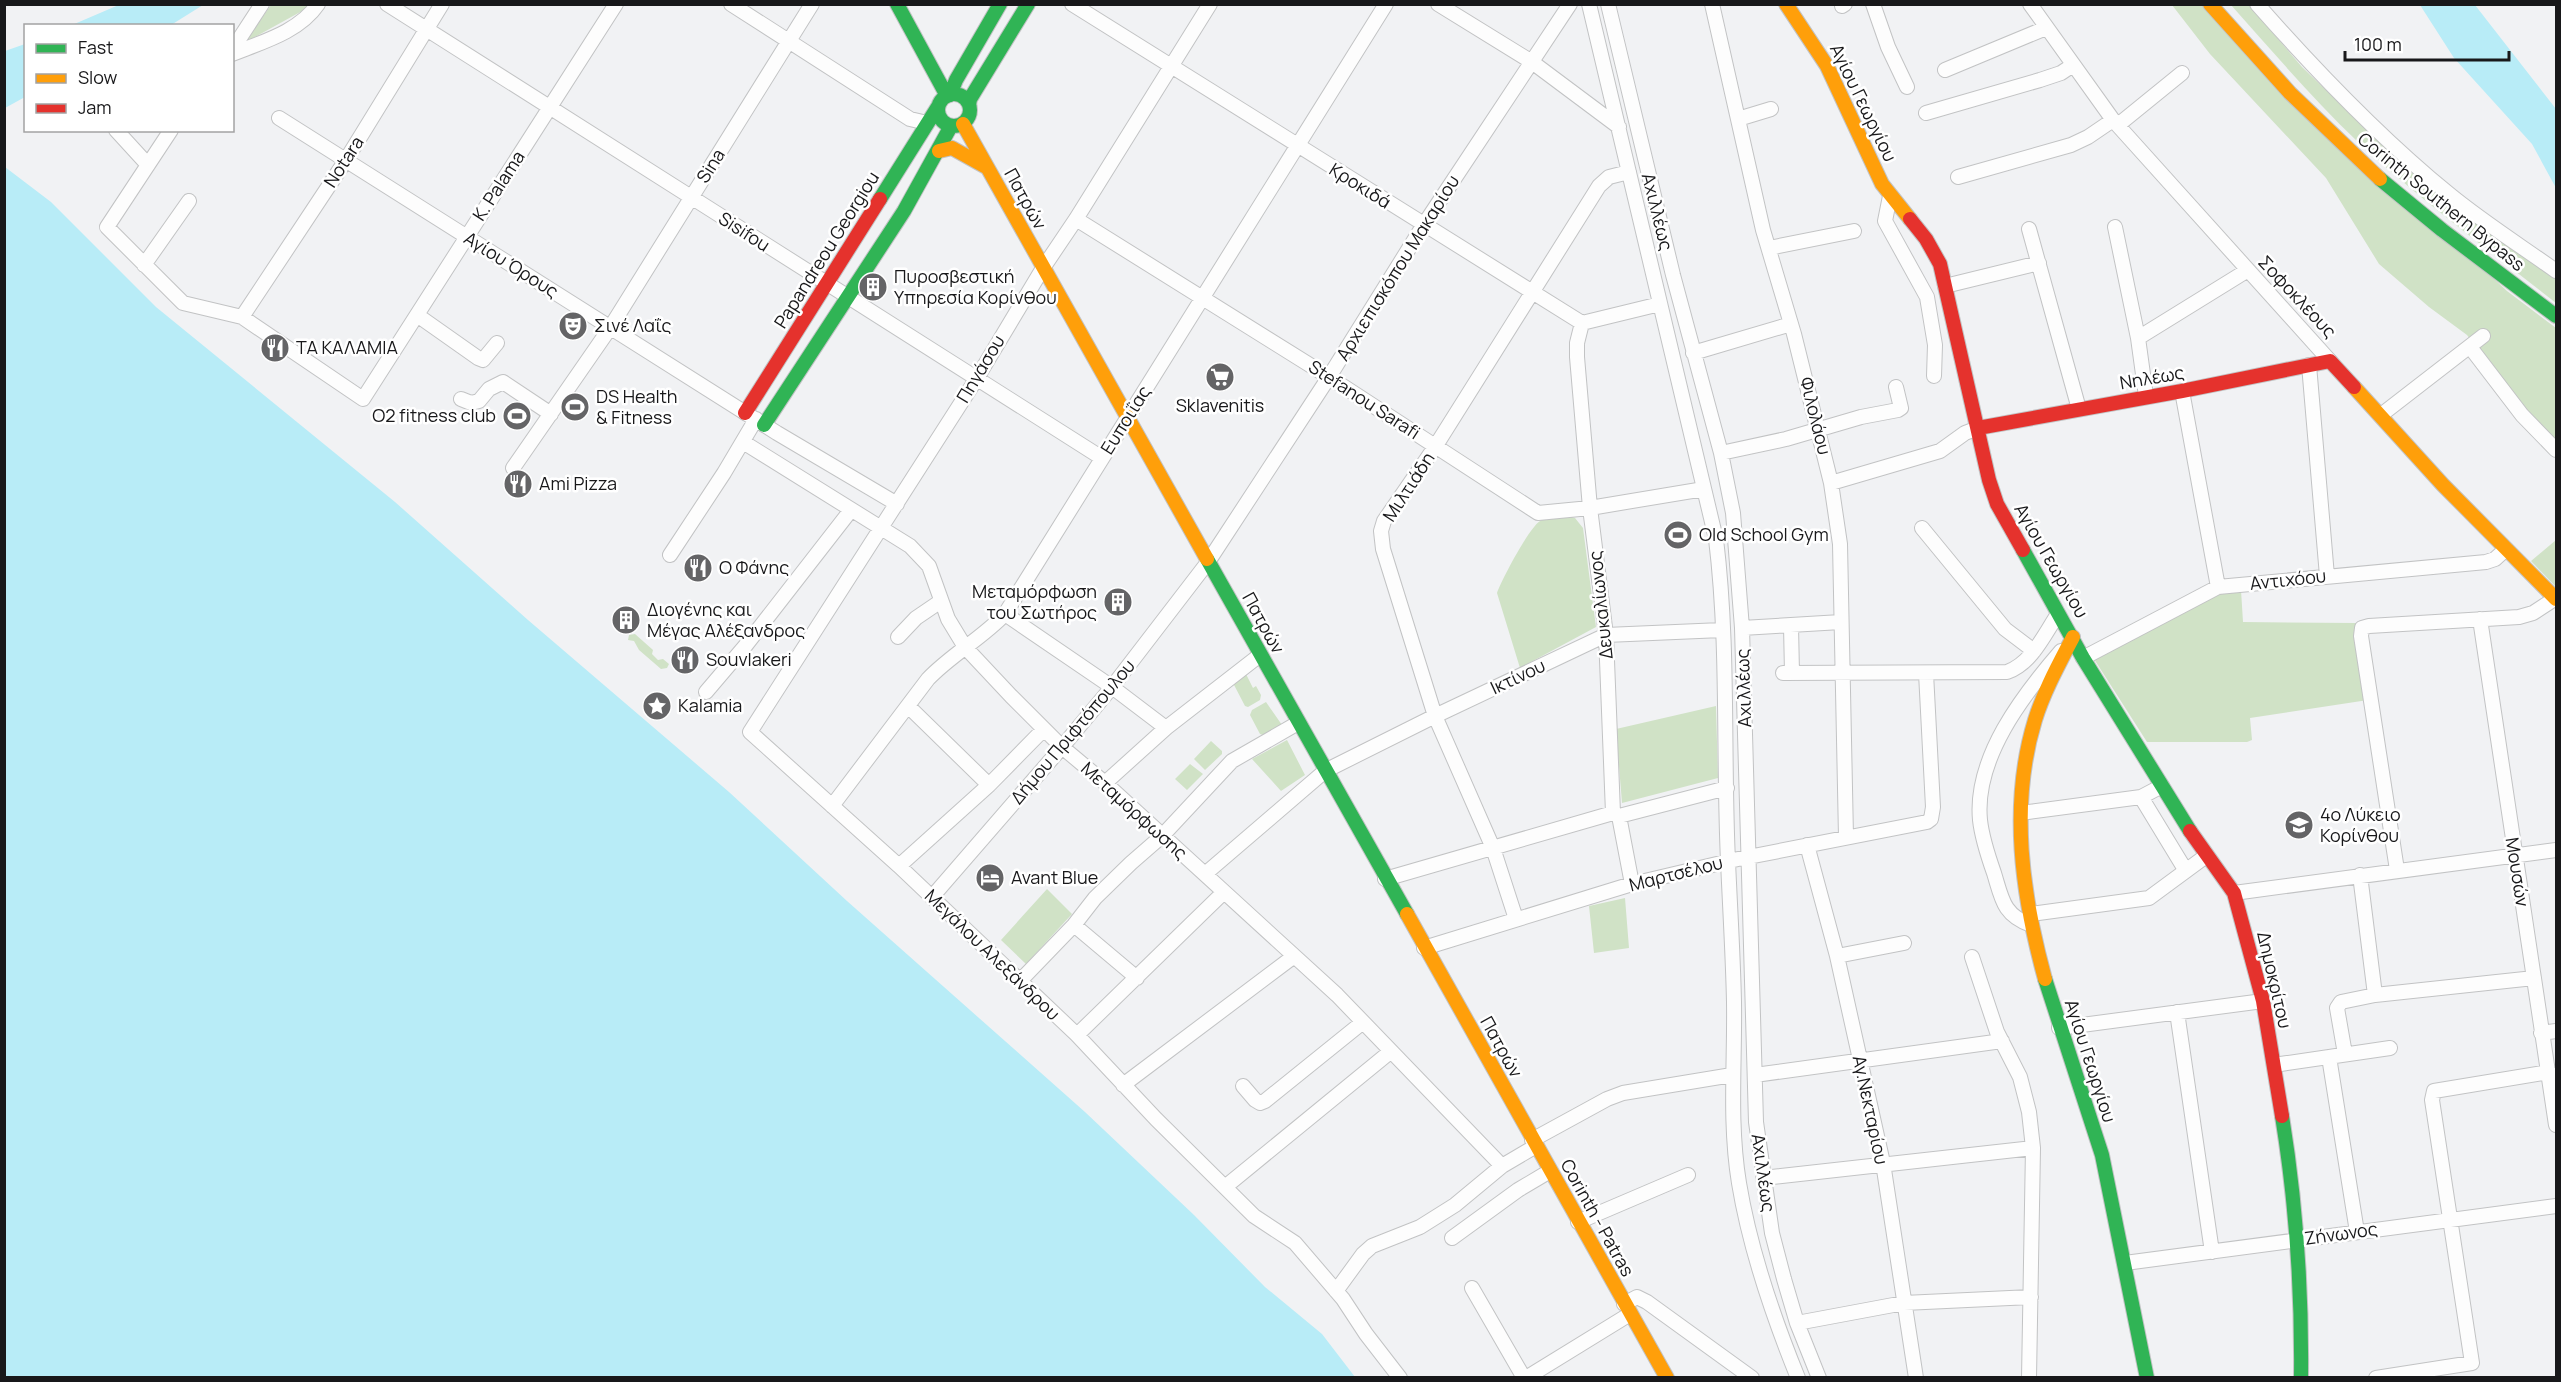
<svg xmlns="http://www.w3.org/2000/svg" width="2561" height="1382" font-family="Manrope,sans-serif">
  <rect width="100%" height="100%" fill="#f1f2f4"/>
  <path fill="#d0e2c6" d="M271,5H313L244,43Z
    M2172,5H2202L2507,291L2556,328V442L2512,395L2467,335L2429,307L2379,264L2326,178L2210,54Z
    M2231,5H2249L2302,67L2362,125L2456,207L2556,279V303C2489,250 2420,200 2358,142C2313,99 2272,51 2231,5Z
    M1568,516L1575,518L1583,528L1596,627L1520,668L1497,593C1502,579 1529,528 1540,521C1548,516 1560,516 1568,516Z
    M2556,540V587L2531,561Z
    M2241,590L2243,622L2356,623L2357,658L2368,700L2250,718L2252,740L2247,742H2147L2094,659L2219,591Z
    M635,634L653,650L652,654L658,660L663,659L669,664L667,668L661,669L639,650L634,641L628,640L629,635Z
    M1246,674L1253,688L1256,686L1261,695L1260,700L1248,707L1245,706L1233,683Z
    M1266,702L1282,725L1263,735L1260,734L1250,715L1252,710Z
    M1716,706L1718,778L1622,803L1616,729Z
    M1287,740L1305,775L1281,791L1252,759Z
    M1211,741L1222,751V754L1205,770L1194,759Z
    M1190,764L1203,774L1187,790L1175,779Z
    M1047,889L1072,914L1026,964L1001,940Z
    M1625,898L1629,948L1594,953L1589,906Z"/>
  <path fill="#b8ecf7" d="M121,4H203V5L171,25H72Z
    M2420,5H2475L2556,109V188L2532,144L2454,58Z
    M25,44V97L5,108V51Z
    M5,167L51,202L156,307L395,502L528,620L729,792L847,901L1085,1112L1194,1215L1265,1287L1322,1334L1355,1377H5Z"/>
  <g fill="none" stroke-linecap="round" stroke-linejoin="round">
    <g stroke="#c2c3c4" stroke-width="16">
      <path id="street" d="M387,4L1102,458
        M731,4L910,119L927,123
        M1072,4L1582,323L1660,304
        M1210,4L1076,219L1043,268L977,378L750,732L899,866L1077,1035L1156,1119L1254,1216L1295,1243L1343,1299L1366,1334L1400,1378
        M1438,4L1532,62L1619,127
        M1589,4L1716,539C1729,646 1723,754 1728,861C1730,908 1733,955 1734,1002C1735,1063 1729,1122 1739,1183C1750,1250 1772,1314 1798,1378
        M1608,4L1673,275L1721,453L1733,513L1742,628L1756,1122L1772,1233L1784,1279L1797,1323L1819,1378
        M1712,4L1763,230L1794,334L1831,483L1840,544L1846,837
        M1873,4L1888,47L1907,87
        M2030,4L2113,120L2330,361
        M2257,4C2317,72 2379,137 2449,194C2483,222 2521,246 2556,271
        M1842,6L1845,4
        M232,50L262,4
        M232,54C262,42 299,32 318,4
        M1945,70L2046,28
        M1926,113L2040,80L2061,73L2073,65
        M279,118L777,433L897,504
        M1738,119L1771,109
        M2118,125L2182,73
        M116,130L148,165
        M171,130L107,227L183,303L242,317L363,399L616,4
        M1958,177L2071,145L2088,137L2113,120
        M1890,196L1885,221L1927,297L1935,345L1934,376
        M1076,219L1329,377L1538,513L1590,508L1704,489
        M2115,227L2138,338L2146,396
        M2029,229L2079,409
        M1769,248L1854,231
        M144,265L189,201
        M1945,286L2039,263
        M417,315L478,358L483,360L497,343
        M242,317L346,160L442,4
        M1582,323L1577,343V357L1590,508L1606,635L1613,813L1619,816L1632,884
        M2138,338L2248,270
        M2470,347L2522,415L2556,450
        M1693,353L1791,324
        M2309,365L2327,576
        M2182,391L2218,587
        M461,399L471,403L479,401L489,389L503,382L551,414
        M2381,415L2483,336
        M743,442L910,546L929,566L948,619L965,647L1011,696L1062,747L1105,783L1337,995L1502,1166L1536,1146
        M1721,453L1786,439L1861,417L1898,410L1901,408L1896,387
        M513,468L610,328L812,4
        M1831,483L1940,451L1965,433L1978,428
        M1922,528L2005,629L2034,651
        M670,555L724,473L756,419
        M1005,614L1112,687L1166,728
        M2480,619L2556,1125
        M1791,626L1792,673
        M1742,628L1841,622
        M898,637L916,618L941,601
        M2083,658L2218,587L2486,562L2495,559L2506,549
        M1783,673L2007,672C2032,663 2044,635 2058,614
        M706,692L746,645L851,510
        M908,706L989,785
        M1105,783L1166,728L1260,655
        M2141,797L2186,871
        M832,806L928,679C952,654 981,639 1005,614L1386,4
        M2021,813L2141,797L2162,786
        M1619,816L1727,788
        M1807,845L1837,956L1883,1163L1916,1378
        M899,866L989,785L1044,729
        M2397,870L2361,636L2362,628L2369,626L2519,617L2533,613L2556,598
        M1205,874L1325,771L1435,716L1606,635L1722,630
        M2360,875L2375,995
        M1385,879L1613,813
        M2234,893L2556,850
        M932,897L1062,747L1112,687L1208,562L1329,377L1423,226L1570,4
        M2031,914L2149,898L2206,856
        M1516,919L1493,848L1435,716L1383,549L1381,531L1384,521L1435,447L1599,186L1609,177L1629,172
        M1074,925L1137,978
        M2031,925C2003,915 2002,899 1994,873C1988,856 1982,838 1980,820C1974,758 2023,695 2061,651
        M1424,948L1632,884L1738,859L1927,822L1931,819L1933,807L1926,673
        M1837,956L1904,943
        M1972,957L1997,1032L2020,1077L2029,1112L2033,1148L2029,1378
        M1020,981L1074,925L1095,898L1131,863L1162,836L1232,761L1298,723
        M2177,1012L2212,1252
        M2059,1028L2263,1001
        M2541,1033L2556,1031
        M1077,1035L1224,892
        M2345,1054L2337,1008L2341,1002L2375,995L2534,978
        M2329,1057L2357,1232
        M2274,1065L2390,1048
        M1755,1075L2002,1041
        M1123,1085L1293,957
        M1243,1086L1255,1100L1260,1103L1265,1101L1363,1022
        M1532,1140L1607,1099L1623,1093L1732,1075
        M1763,1178L2033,1148
        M1225,1187L1390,1052
        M1578,1222L1688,1175
        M1452,1238L1518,1190L1550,1171
        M2125,1263L2556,1206
        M1472,1288L1524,1378
        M1336,1291L1363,1254L1372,1246L1420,1227L1455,1205L1502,1166
        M1624,1304L1637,1297L1647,1302L1752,1378
        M1797,1323L1904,1303L2031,1297
        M1526,1378L1630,1314
        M2376,1378L2472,1363L2432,1100L2434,1091L2549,1072"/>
    </g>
    <g stroke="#c2c3c4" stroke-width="16">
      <path id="fast" d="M897,4L947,96
        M938 110a16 16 0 1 1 32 0a16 16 0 1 1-32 0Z
        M950,95L956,80L1000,4
        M969,105L970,99L1028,4
        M2380,179L2442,230L2556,316
        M880,199L939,105
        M764,425L904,211L951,126
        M2023,550L2083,658L2190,831
        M1207,559L1407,914
        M2045,979L2102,1155L2147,1378
        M2282,1116C2296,1202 2302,1291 2301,1378"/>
    </g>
    <g stroke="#c2c3c4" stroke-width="16">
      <path id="slow" d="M1786,4L1827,66L1882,184L1910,219
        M2210,4L2290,93L2380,179
        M963,124L1207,559
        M939,151L952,148L986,167
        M2354,387L2443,485L2556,599
        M1407,914L1667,1378
        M2045,979C2022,895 2009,805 2035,720C2044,691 2059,664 2073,637"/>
    </g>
    <g stroke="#c2c3c4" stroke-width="16">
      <path id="jam" d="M1910,219L1926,239L1940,264L1989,480L1997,504L2023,550
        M745,413L880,199
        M1978,428L2182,391L2330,361L2354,387
        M2190,831L2234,893L2263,1001L2282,1116"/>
    </g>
    <use href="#street" stroke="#fdfdfd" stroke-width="14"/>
    <use href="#fast" stroke="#30b455" stroke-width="14"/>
    <use href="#slow" stroke="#ff9f0a" stroke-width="14"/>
    <use href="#jam" stroke="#e5322d" stroke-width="14"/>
  </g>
  <defs>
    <g id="building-disc" transform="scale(1.5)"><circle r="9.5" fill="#646466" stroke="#fff"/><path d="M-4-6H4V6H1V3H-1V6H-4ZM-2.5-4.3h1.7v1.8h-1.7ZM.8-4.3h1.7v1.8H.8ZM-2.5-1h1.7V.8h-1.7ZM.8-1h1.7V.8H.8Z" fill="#fff"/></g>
    <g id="theatre-disc" transform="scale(1.5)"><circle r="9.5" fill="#646466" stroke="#fff"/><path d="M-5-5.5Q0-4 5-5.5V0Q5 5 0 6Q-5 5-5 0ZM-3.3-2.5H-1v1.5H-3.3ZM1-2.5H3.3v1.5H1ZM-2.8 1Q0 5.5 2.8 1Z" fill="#fff"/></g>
    <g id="restaurant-disc" transform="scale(1.5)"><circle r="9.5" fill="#646466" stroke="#fff"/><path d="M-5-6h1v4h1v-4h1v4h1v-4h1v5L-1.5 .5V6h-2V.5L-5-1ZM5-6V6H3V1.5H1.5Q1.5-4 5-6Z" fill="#fff"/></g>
    <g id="supermarket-disc" transform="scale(1.5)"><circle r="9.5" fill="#646466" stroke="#fff"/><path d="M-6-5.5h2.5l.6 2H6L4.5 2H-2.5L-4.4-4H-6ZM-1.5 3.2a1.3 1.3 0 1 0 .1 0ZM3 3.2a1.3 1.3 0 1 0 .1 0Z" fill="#fff"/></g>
    <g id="stadium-disc" transform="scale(1.5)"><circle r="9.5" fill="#646466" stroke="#fff"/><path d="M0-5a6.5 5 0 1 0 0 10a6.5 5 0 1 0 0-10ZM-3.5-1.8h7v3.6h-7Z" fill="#fff"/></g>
    <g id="sight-disc" transform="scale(1.5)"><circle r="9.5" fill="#646466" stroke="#fff"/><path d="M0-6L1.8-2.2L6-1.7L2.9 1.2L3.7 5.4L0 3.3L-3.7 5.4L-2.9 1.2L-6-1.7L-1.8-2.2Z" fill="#fff"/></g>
    <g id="school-disc" transform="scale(1.5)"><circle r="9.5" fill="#646466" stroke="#fff"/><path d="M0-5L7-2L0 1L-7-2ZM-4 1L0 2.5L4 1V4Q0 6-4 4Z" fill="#fff"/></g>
    <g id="hotel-disc" transform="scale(1.5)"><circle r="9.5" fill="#646466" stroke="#fff"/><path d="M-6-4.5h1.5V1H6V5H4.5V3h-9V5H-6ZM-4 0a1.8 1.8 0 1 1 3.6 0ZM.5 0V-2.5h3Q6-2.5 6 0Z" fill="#fff"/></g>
  </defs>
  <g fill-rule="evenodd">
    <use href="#building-disc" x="873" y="287"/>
    <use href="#theatre-disc" x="573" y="326"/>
    <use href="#restaurant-disc" x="275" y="348"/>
    <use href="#supermarket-disc" x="1220" y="377"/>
    <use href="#stadium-disc" x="575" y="407"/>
    <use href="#stadium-disc" x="517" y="416"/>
    <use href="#restaurant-disc" x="518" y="484"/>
    <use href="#stadium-disc" x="1678" y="535"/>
    <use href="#restaurant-disc" x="698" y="568"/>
    <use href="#building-disc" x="1118" y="602"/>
    <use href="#building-disc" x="626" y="620"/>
    <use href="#restaurant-disc" x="685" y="660"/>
    <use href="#sight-disc" x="657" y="706"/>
    <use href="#school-disc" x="2299" y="825"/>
    <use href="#hotel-disc" x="990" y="878"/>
  </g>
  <g text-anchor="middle" stroke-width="5" stroke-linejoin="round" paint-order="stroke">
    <g font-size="18" fill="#18181a" stroke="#fff">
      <text transform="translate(1863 103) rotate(64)" y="6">Αγίου Γεωργίου</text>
      <text transform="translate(344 162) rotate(-57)" y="6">Notara</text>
      <text transform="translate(711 166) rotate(-58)" y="6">Sina</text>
      <text transform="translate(499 186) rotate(-57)" y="6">K. Palama</text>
      <text transform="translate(1360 186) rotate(32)" y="6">Κροκιδά</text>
      <text transform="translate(1025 199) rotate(61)" y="6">Πατρών</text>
      <text transform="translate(2441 202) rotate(39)" y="6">Corinth Southern Bypass</text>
      <text transform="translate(1657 212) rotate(76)" y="6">Αχιλλέως</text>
      <text transform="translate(744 232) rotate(33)" y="6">Sisifou</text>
      <text transform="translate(827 250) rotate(-58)" y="6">Papandreou Georgiou</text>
      <text transform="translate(511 265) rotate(32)" y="6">Αγίου Όρους</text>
      <text transform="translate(1398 268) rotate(-58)" y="6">Αρχιεπισκόπου Μακαρίου</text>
      <text transform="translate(2297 297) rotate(47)" y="6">Σοφοκλέους</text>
      <text transform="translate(981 369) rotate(-59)" y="6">Πηγάσου</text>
      <text transform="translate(2152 378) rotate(-10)" y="6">Νηλέως</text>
      <text transform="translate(1364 400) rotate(33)" y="6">Stefanou Sarafi</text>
      <text transform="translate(1815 416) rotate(76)" y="6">Φιλολάου</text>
      <text transform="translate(1126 420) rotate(-58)" y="6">Ευποιΐας</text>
      <text transform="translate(1409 487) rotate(-57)" y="6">Μιλτιάδη</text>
      <text transform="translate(2051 561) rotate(60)" y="6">Αγίου Γεωργίου</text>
      <text transform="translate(2288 580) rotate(-6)" y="6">Αντιχόου</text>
      <text transform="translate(1601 605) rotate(-96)" y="6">Δευκαλίωνος</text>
      <text transform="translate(1263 623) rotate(61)" y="6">Πατρών</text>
      <text transform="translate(1518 677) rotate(-25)" y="6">Ικτίνου</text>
      <text transform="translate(1744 688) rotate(-92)" y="6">Αχιλλέως</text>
      <text transform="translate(1073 732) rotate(-50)" y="6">Δήμου Πριφτόπουλου</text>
      <text transform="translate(1134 811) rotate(42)" y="6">Μεταμόρφωσης</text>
      <text transform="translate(2517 872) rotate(81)" y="6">Μουσών</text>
      <text transform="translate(1676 874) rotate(-14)" y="6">Μαρτσέλου</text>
      <text transform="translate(992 955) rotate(44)" y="6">Μεγάλου Αλεξάνδρου</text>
      <text transform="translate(2274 980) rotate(77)" y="6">Δημοκρίτου</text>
      <text transform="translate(1501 1047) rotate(61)" y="6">Πατρών</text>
      <text transform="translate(2090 1061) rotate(72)" y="6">Αγίου Γεωργίου</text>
      <text transform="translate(1870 1110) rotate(78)" y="6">Αγ.Νεκταρίου</text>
      <text transform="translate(1763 1173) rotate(82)" y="6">Αχιλλέως</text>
      <text transform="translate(1597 1218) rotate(61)" y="6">Corinth - Patras</text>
      <text transform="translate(2341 1234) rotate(-8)" y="6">Ζήνωνος</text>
    </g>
    <g font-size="18" fill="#18181a" stroke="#fff" text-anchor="start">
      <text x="894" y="283">Πυροσβεστική<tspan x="894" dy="21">Υπηρεσία Κορίνθου</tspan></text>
      <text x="594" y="332">Σινέ Λαΐς</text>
      <text x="296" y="354">ΤΑ ΚΑΛΑΜΙΑ</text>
      <text x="596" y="403">DS Health<tspan x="596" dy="21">&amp; Fitness</tspan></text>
      <text x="1220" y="412" text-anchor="middle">Sklavenitis</text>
      <text x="496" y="422" text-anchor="end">O2 fitness club</text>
      <text x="539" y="490">Ami Pizza</text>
      <text x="1699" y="541">Old School Gym</text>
      <text x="719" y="574">Ο Φάνης</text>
      <text x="1097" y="598" text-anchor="end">Μεταμόρφωση<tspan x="1097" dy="21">του Σωτήρος</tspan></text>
      <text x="647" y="616">Διογένης και<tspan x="647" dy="21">Μέγας Αλέξανδρος</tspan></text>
      <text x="706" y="666">Souvlakeri</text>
      <text x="678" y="712">Kalamia</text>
      <text x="2320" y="821">4ο Λύκειο<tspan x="2320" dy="21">Κορίνθου</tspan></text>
      <text x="1011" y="884">Avant Blue</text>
    </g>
  </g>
  <rect width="2561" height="1382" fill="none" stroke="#18181a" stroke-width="12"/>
  <rect x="24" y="24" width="210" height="108" fill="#ffffff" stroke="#a3a3a3" stroke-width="1.5"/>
  <rect x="36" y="44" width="30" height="9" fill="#30b455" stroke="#a3a3a3" stroke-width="1.5"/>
  <text x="78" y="54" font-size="18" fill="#18181a">Fast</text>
  <rect x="36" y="74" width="30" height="9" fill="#ff9f0a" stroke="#a3a3a3" stroke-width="1.5"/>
  <text x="78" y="84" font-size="18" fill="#18181a">Slow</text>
  <rect x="36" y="104" width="30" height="9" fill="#e5322d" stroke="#a3a3a3" stroke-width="1.5"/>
  <text x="78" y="114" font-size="18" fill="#18181a">Jam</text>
  <path d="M2345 51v9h164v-9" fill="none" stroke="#18181a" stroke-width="3"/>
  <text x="2354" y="51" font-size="18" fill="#18181a" stroke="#ffffff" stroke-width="4.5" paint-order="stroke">100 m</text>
</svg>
